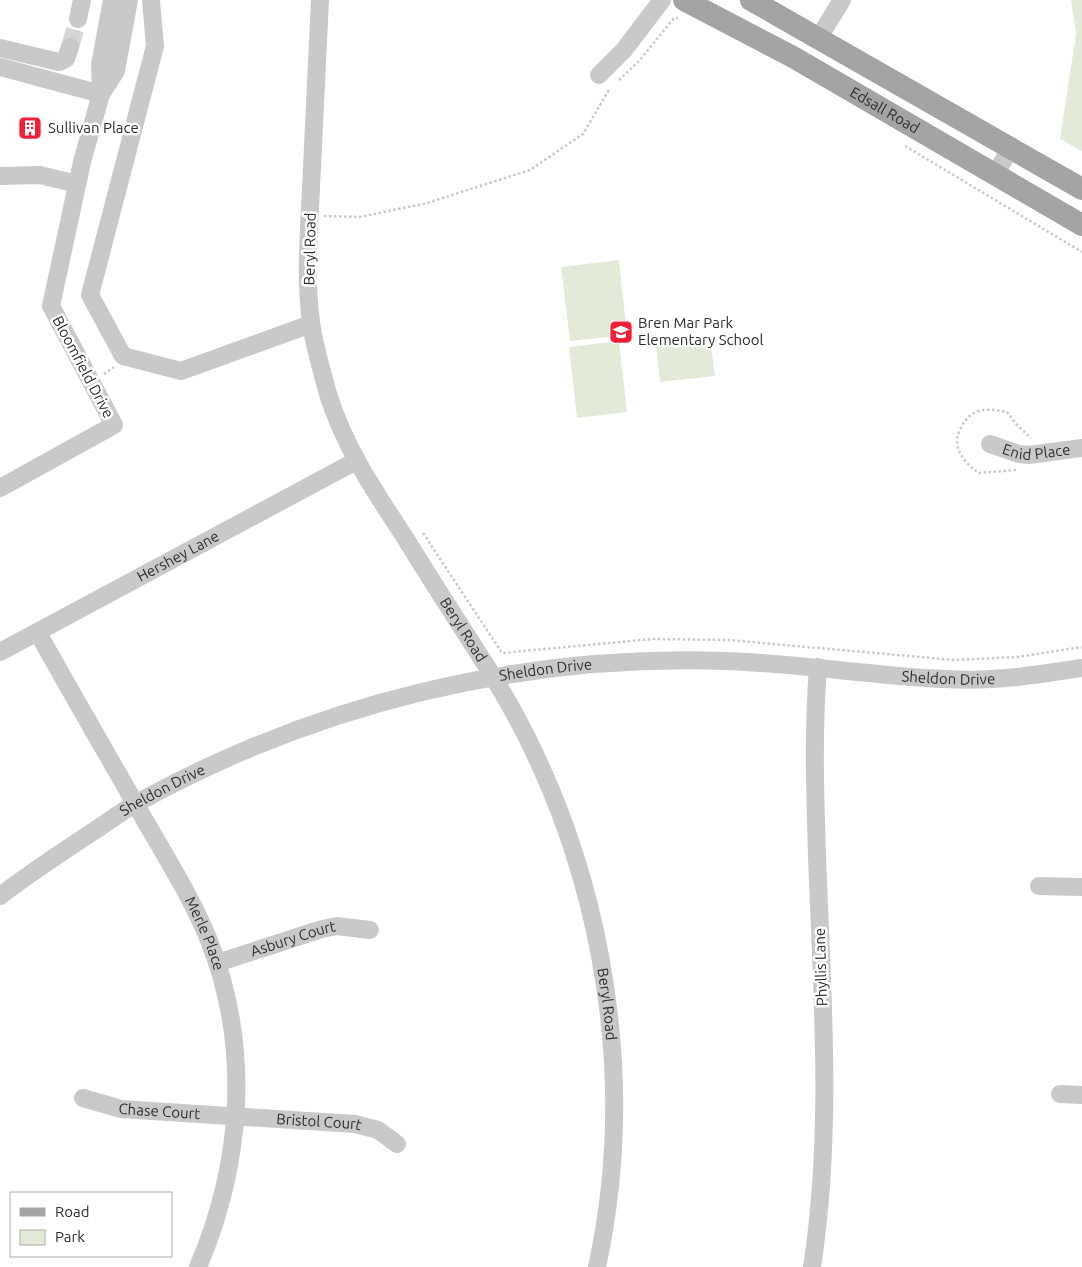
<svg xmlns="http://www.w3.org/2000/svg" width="1082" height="1267" font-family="Ubuntu,sans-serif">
  <rect width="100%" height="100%" fill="#fff"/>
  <path fill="#e3ebd8" d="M1071,0H1082V151L1060,139L1076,34Z
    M619,260L627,335L570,341L561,267Z
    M710,337L715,376L660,382L656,343Z
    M619,341L627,412L577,418L569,347Z"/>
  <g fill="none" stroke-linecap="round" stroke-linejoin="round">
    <path stroke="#d5d5d5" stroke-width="18" stroke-dasharray="18 9" stroke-linecap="butt" d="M70,47L78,19"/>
    <path stroke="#c9c9c9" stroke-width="2.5" stroke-dasharray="2.5 2.5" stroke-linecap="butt" d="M619,80L639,61L674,18H678
      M905,146L1082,252
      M324,216L360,217L427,203L530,170L583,134L610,88
      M104,374L114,367
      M1016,470L978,473C970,466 961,459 958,448C954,436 964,417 976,412C986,408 997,410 1007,412L1017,425L1031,438
      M423,533L502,653L652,639L729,640L954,660L1017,657L1082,647"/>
    <g stroke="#c9c9c9" stroke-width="18">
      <path d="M151,0L155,46L90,295L123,356L181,371L311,324"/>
      <path id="s1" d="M320,0C317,63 314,125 311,188C309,232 305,278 311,322C314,346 322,371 328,394C344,446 375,492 404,536C431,580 459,623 487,667C598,842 641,1064 597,1267"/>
      <path d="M78,19L82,0"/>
      <path d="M818,39L842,0"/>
      <path d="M0,48L59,62L66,59L70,47"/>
      <path d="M0,67L101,94"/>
      <path d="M599,75L624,50L662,0"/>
      <path d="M101,94L116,71L129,0"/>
      <path d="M995,175L1010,149"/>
      <path d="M0,176L40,175L77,184"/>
      <path id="s2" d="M990,444L1019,454L1029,455L1082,448"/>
      <path d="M0,488L114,425L51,306L82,162L101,94L100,65L112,0"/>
      <path id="s3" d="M38,633C71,692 105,751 139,810C163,853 192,897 210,943C251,1049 242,1164 198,1267"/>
      <path id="s4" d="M0,652L356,461"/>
      <path d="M1039,886L1082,887"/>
      <path id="s5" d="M0,896C30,873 62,852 94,831C108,822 122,811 137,803C316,704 519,654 724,661C798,663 872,676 946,679C992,682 1037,675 1082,668"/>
      <path id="s6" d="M217,963L322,929L337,926L370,930"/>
      <path d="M1060,1094L1082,1095"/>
      <path id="s7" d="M83,1098L121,1109L355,1124L378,1130L397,1144"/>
      <path d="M812,1267C833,1131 822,993 817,856C815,792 813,732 818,667"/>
    </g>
    <g stroke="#a4a4a4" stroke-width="22">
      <path id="s8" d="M684,0L793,57L1082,225"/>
      <path d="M751,0L1082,189"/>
    </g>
  </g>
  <defs>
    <g id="building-square" transform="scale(1.25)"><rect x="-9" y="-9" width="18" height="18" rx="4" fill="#f21f37" stroke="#fff"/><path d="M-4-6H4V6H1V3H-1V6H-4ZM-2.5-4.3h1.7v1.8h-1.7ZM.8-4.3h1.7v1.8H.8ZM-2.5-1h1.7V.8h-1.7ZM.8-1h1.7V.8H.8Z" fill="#fff"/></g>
    <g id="school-square" transform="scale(1.25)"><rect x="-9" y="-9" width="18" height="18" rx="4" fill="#f21f37" stroke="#fff"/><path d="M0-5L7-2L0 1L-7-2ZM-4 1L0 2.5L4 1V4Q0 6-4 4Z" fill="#fff"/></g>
  </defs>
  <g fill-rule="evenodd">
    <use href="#building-square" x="30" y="128"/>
    <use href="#school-square" x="621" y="332"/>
  </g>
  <g text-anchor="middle" stroke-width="5" stroke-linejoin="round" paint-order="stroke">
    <g font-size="15" fill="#2c2c2c" stroke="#fff">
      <text dy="5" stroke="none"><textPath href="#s8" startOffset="229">Edsall Road</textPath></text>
      <text transform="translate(310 249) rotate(-89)" y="5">Beryl Road</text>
      <text transform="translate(83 367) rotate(62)" y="5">Bloomfield Drive</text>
      <text dy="5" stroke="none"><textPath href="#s2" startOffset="48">Enid Place</textPath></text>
      <text dy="5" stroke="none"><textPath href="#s4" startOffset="202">Hershey Lane</textPath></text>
      <text dy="5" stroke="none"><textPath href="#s1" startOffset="669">Beryl Road</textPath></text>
      <text dy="5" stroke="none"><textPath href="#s5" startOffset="598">Sheldon Drive</textPath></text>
      <text dy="5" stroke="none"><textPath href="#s5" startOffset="1002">Sheldon Drive</textPath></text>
      <text dy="5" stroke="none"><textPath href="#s5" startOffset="194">Sheldon Drive</textPath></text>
      <text dy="5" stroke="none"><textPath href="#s3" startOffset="344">Merle Place</textPath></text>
      <text dy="5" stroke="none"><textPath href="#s6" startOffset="80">Asbury Court</textPath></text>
      <text transform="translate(821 967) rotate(-92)" y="5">Phyllis Lane</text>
      <text dy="5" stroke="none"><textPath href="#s1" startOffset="1074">Beryl Road</textPath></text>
      <text dy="5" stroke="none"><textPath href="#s7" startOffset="78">Chase Court</textPath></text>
      <text dy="5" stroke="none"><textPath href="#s7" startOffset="238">Bristol Court</textPath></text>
    </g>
    <g font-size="15" fill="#2c2c2c" stroke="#fff" text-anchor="start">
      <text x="48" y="133">Sullivan Place</text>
      <text x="638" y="328">Bren Mar Park<tspan x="638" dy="17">Elementary School</tspan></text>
    </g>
  </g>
  <rect x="10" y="1192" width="162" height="65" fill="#ffffff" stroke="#ababab"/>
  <rect x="20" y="1208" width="25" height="8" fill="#a4a4a4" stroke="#ababab"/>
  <text x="55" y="1217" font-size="15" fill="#2c2c2c">Road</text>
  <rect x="20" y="1230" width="25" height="15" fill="#e3ebd8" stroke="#ababab"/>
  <text x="55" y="1242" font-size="15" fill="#2c2c2c">Park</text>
</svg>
